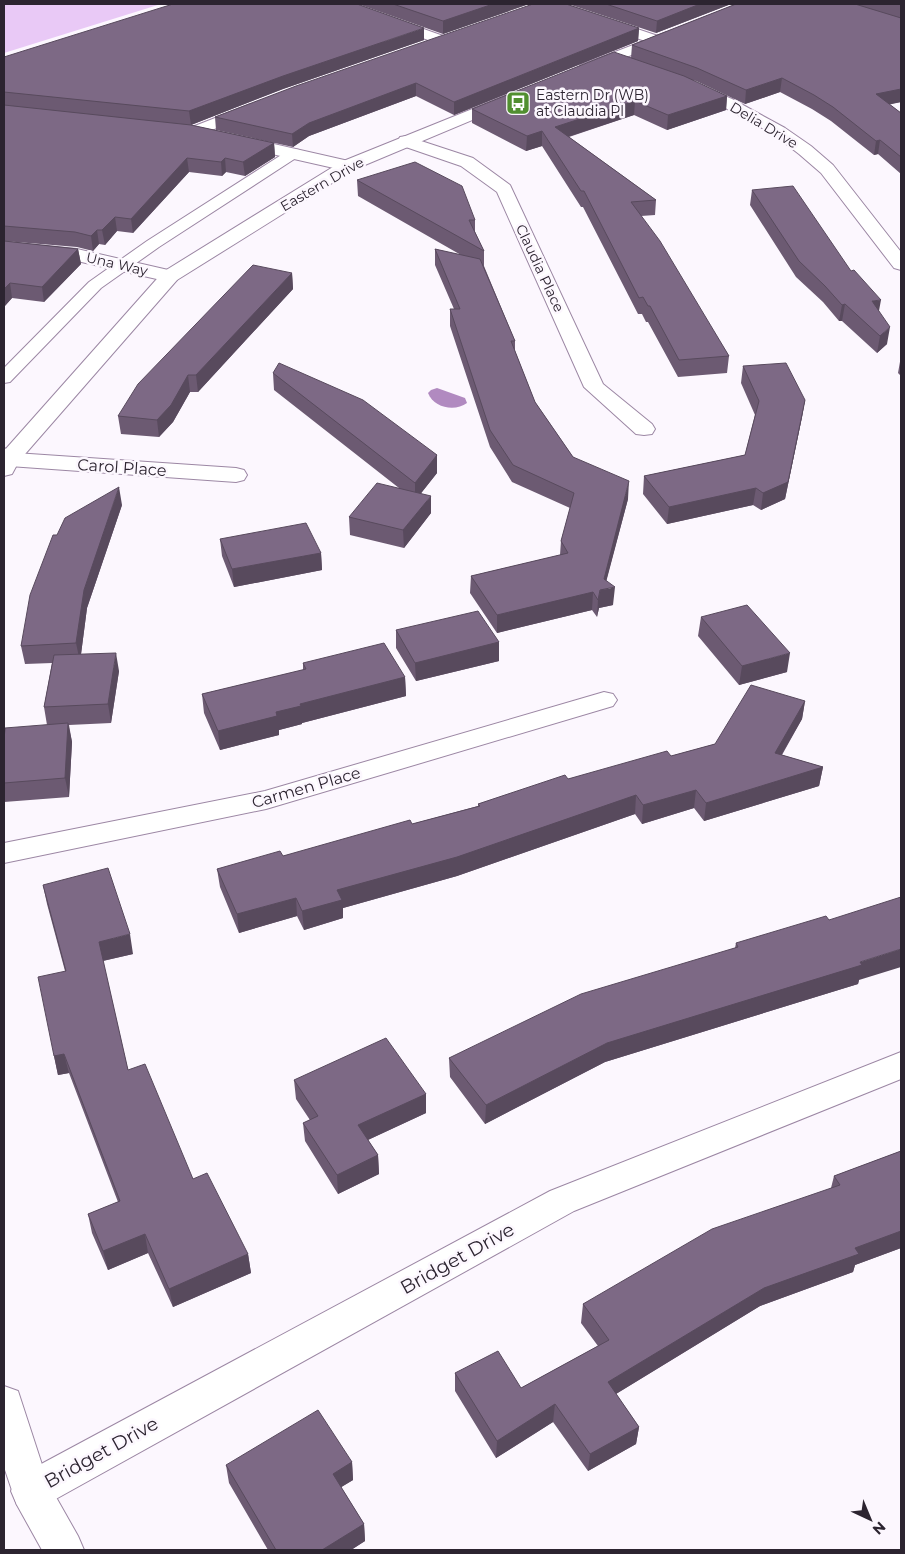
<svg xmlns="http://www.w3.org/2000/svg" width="905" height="1554" font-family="Montserrat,sans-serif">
  <rect width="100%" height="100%" fill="#fcf7fe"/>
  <path fill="#e9c9f6" d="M4,4H161L4,53Z"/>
  <path fill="#b18ac0" d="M437,388L465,398L467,403C455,412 434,408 428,393L431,390Z"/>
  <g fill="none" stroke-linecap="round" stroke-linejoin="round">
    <g stroke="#9c87a4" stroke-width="2">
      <path id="service" d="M336,4H353L449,38L450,41L444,45L439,44L338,7Z
        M294,149L299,150L301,153L299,156L159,247L101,288L10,382L4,383V368L89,282L147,241L289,150Z"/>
    </g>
    <g stroke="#9c87a4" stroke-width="2">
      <path id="minor" d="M543,4H563L661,37L663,40L661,43H651L545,7Z
        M693,83L732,99L785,128L811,146L833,165L901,252V270L894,268L821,173L799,154L773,134L720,105L687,91L685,88L687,85Z
        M251,104L257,106L259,109L257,112L199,135H187L185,132L187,129Z
        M238,136L353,162L355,166L353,170L347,171L232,145L230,141L232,137Z
        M406,136L473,158L510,185L603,384L652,424L655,429L652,434L644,435L636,434L584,387L497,192L461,166L400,145L398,141L400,137Z
        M4,242L77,249L177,272L179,276L177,280L170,282L77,261L4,254Z
        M4,448L15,453L236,468L244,470L247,475L244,480L236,482L9,466L4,464Z
        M604,692L613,694L617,700L613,706L266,809L4,863V843L265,791Z
        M901,1052V1079L574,1211L45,1505L31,1510L17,1505L11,1491L17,1477L550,1191Z"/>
    </g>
    <g stroke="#9c87a4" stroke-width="2">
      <path id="tertiary" d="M667,32L672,33L674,36L672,39L591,71H581L578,68L581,65Z
        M507,95L513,97L515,100L513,103L353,170L177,280L19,461L12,474L4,476V451L163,272L341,162Z
        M4,1386L18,1391L48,1483L78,1536L84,1550H42L17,1505L4,1467Z"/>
    </g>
    <use href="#service" fill="#fff" fill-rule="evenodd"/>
    <use href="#minor" fill="#fff" fill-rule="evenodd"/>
    <use href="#tertiary" fill="#fff" fill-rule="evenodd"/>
  </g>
  <path fill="#6c5a72" d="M358,4H529L443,34Z
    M568,4H731L656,33Z
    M736,4H901V102L889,104L901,113V174L878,154L874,155L831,121L812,109L780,92L745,104L696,81L688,79L727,96L726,110L667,130L634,115L569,137L656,200L655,215L641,216L729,356L727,373L678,377L648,322H646L642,314H638L583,207H581L542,146L526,151L472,123V109L631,58L632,45Z
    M639,28L638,41L454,115L416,96L309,136L293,147L216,130L215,117Z
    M424,40L283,89L191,125L274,143L275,157L245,176L226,172L222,176L189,172L133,233L117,231L105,245L99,244L93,251L77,247L4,241V57Z
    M357,180L475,220V232L484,251V266L515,341V351L535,402L573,457L628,499L606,581L613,605L599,608L597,617L592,610L497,633L470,593L471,576L560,555L561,541L570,508L512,482L490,447L450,326V309H454L435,265V249L461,255L358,196Z
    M752,190L879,311L887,344L877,353L842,321H839L823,302L796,277L750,205Z
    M4,241L78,249L81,264L44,302L12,298L4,307Z
    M292,273L293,289L198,392H190L173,422L159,437L121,434L118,416Z
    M901,356V376L898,373Z
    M743,366L805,400L802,417L785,499L761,510L753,505L667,524L643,494L644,476L745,455L755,415L741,383Z
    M273,373L437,455V473L421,493L431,513L404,548L350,535L349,517L399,488L274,390Z
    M122,505L87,608L81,654L119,671L111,723L69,725L72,742L69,797L4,802V740L47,725L44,707L52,663L25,664L21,646L57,535Z
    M220,539L321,553L322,570L234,587L222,556Z
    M701,617L787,672L739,685L698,636Z
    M396,630L499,642V661L416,681L396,648Z
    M303,663L405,677L406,696L302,723V724L279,730V735L220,750L204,713L202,694L303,670Z
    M805,701L802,719L782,755L823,767L819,786L704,821L694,808L642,824L635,814L457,876L343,908V918L304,930L297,916L239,933L220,887L217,869L283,856L412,824L478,806V804L568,779L671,756L715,744Z
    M43,885L133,954L103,961L128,1070L193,1179L248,1254L251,1273L173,1307L148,1253L108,1270L92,1233L88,1214L118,1202L69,1073L58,1075L54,1056L65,971L47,904Z
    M736,943L859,980L858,984L605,1062L485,1124L450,1077L449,1058L735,948Z
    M294,1080L426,1094V1113L368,1140L378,1155L379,1174L338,1194L305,1141L303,1123L310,1120L296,1099Z
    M901,1151V1248L855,1265L853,1272L760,1306L616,1394L639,1427L636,1444L588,1471L553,1422L496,1458L455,1391V1373L521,1388L598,1346L581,1323L583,1304L831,1188L834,1176Z
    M352,1462L353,1480L341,1487L364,1524L365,1541L351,1550H268L229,1483L226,1465Z"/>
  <path fill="#584a5d" d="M493,4H529L443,34V21Z
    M700,4H731L656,33L657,21Z
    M424,28V40L283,89L191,125L189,111L283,76Z
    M639,28L638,41L454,115V102Z
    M782,78L780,92L745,104L746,90Z
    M416,83V96L309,136L293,147L292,134L309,123Z
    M901,89V102L874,108L876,94Z
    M727,96L726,110L667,130L668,115Z
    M635,101L634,115L555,141V127Z
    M542,131V146L526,151L527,136Z
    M880,140L878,154L874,155L876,141Z
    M274,143L275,157L245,176L243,162Z
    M187,158L189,172L133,233L131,219Z
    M225,158L226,172L222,176L221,162Z
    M115,217L117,231L105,245L102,230Z
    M97,230L99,244L93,251L91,236Z
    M78,249L81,264L44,302L42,287Z
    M292,273L293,289L198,392L196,375Z
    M10,283L12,298L4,307V289Z
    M881,300L878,316L872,301Z
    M845,304L842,321H839L842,305Z
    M890,327L887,344L877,353L880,336Z
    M188,375L190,392L173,422L159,437L157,420Z
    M805,400L802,417L785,499L761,510L763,493Z
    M437,455V473L415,501V483Z
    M629,481L628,499L604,590L615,587L613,605L599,608L597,617L598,600Z
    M119,487L122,505L87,608L80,662L76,643L84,590Z
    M756,488L753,505L667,524L669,507Z
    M431,496V513L404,548L403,530Z
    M321,553L322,570L234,587L232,569Z
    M593,592L592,610L497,633V615Z
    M499,642V661L416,681L415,663Z
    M116,653L119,671L111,723L108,704Z
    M790,653L787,672L739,685L742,666Z
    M405,677L406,696L302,723V724L279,730V735L220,750L218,731L300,704Z
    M805,701L802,719L772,771L775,753Z
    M68,723L72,742L69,797L65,778Z
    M823,767L819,786L704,821L706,803Z
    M696,790L694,808L642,824L643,805Z
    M636,795L635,814L457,876L343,908V918L304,930L302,911L337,890Z
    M296,898L297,916L239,933L237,914Z
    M130,934L133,954L102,961L99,942Z
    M901,949V967L859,980L858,984L605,1062L485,1124L486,1105L607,1043Z
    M64,1054L69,1073L58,1075L54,1056Z
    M426,1094V1113L359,1144L358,1125Z
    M378,1155L379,1174L338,1194L337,1175Z
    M901,1231V1248L855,1265L853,1272L760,1306L606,1400L608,1382L764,1288L855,1248Z
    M145,1234L148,1253L108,1270L103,1251Z
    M248,1254L251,1273L173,1307L169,1289Z
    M555,1404L553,1422L496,1458L497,1441Z
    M639,1427L636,1444L588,1471L590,1454Z
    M352,1462L353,1480L335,1491L333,1474Z
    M364,1524L365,1541L351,1550H322Z"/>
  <path fill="#7d6985" stroke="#584a5d" d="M173,4H357L424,28L283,76L189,111L4,92V57Z
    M393,4H493L443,21Z
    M533,4H566L639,28L454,102L416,83L309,123L292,134L215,117L296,86Z
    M606,4H700L657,21Z
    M736,4H855L901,18V89L876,94L901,113V157L880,140L876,141L833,107L814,95L782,78L746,90L697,68L632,45Z
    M614,52L684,76L727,96L668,115L635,101L555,127L656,200L631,202L660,241L729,356L679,360L650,306H648L643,297L639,298L584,191H581L542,131L527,136L472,109Z
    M4,105L191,125L274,143L243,162L225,158L221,162L187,158L131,219L115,217L102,230H97L91,236L75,232L4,226Z
    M415,162L462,186L475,220H469L484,251L357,180Z
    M793,186L851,271L854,270L881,300L872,301L890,327L880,336L845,304L842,305L825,286L799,261L752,190Z
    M4,241L78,249L42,287L10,283L4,289Z
    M435,249L480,259L515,341H511L535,402L573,457L629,481L604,579L615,587L600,590L598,600L593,592L497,615L471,576L568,553L561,541L574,493L513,465L490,430L450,309H460Z
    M253,265L292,273L196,375H188L171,405L157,420L118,416L138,384Z
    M279,363L363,400L437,455L415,483L273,373Z
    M786,363L805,400L788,482L763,493L756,488L669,507L644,476L745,455L759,401L743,366Z
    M377,483L431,496L403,530L349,517Z
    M119,487L84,590L76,643L21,646L30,595L53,535H57L65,518Z
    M306,523L321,553L232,569L220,539Z
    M747,605L790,653L742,666L701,617Z
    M478,611L499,642L415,663L396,630Z
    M384,643L405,677L300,704L301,706L276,712L277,716L218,731L202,694L306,669L303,663Z
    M116,653L108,704L44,707L54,655Z
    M751,685L805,701L775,753L823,767L706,803L696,790L643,805L636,795L457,857L337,890L342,900L302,911L296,898L237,914L217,869L280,851L283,856L410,820L412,824L480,806L478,804L565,775L568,779L667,751L671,756L715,744Z
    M68,723L65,778L4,783V740L5,728Z
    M108,868L130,934L99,942L128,1070L145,1064L193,1179L207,1173L248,1254L169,1289L145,1234L103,1251L88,1214L120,1201L64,1054L54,1056L38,977L66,971L43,885Z
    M901,897V949L860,962L862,965L607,1043L486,1105L449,1058L581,994L738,947L736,943L826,916L829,920Z
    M386,1038L426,1094L358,1125L378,1155L337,1175L303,1123L318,1116L294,1080Z
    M901,1151V1231L855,1248L859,1254L764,1288L608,1382L639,1427L590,1454L555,1404L497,1441L455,1373L498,1351L521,1388L609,1340L583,1304L712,1229L840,1185L834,1176Z
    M318,1410L352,1462L333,1474L364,1524L322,1550H276L226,1465Z"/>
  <defs>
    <g id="bus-square" transform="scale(1.25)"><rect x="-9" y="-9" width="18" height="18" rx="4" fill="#518f30" stroke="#fcf7fe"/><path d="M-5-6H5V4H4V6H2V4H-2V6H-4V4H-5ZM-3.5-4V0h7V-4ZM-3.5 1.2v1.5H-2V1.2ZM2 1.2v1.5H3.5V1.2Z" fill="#fff"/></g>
  </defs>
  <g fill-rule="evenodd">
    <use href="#bus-square" x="518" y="103"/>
  </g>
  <g text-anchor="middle" stroke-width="5" stroke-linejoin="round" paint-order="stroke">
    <g font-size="14" fill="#2c2430" stroke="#fcf7fe" text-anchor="start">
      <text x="536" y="100">Eastern Dr (WB)<tspan x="536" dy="16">at Claudia Pl</tspan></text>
    </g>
    <g font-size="14" fill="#2c2430" stroke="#fcf7fe">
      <text transform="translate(764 125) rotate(31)" y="5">Delia Drive</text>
      <text transform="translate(322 184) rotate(-30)" y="5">Eastern Drive</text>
      <text transform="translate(117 264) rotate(13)" y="5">Una Way</text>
      <text transform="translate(540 268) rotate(65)" y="5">Claudia Place</text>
    </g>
    <g font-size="16" fill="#2c2430" stroke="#fcf7fe">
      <text transform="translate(122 467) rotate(4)" y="6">Carol Place</text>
      <text transform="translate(306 787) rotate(-16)" y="6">Carmen Place</text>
    </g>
    <g font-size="19" fill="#2c2430" stroke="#fcf7fe">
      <text transform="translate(457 1258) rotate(-29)" y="7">Bridget Drive</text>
      <text transform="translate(101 1452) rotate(-29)" y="7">Bridget Drive</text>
    </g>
  </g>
  <rect width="905" height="1554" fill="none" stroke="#2c2430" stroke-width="10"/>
  <g transform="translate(870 1519) rotate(136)" stroke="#fcf7fe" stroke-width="4" paint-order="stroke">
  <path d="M0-4L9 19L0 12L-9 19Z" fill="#2c2430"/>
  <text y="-8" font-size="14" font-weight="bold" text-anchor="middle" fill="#2c2430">N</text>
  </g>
</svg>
